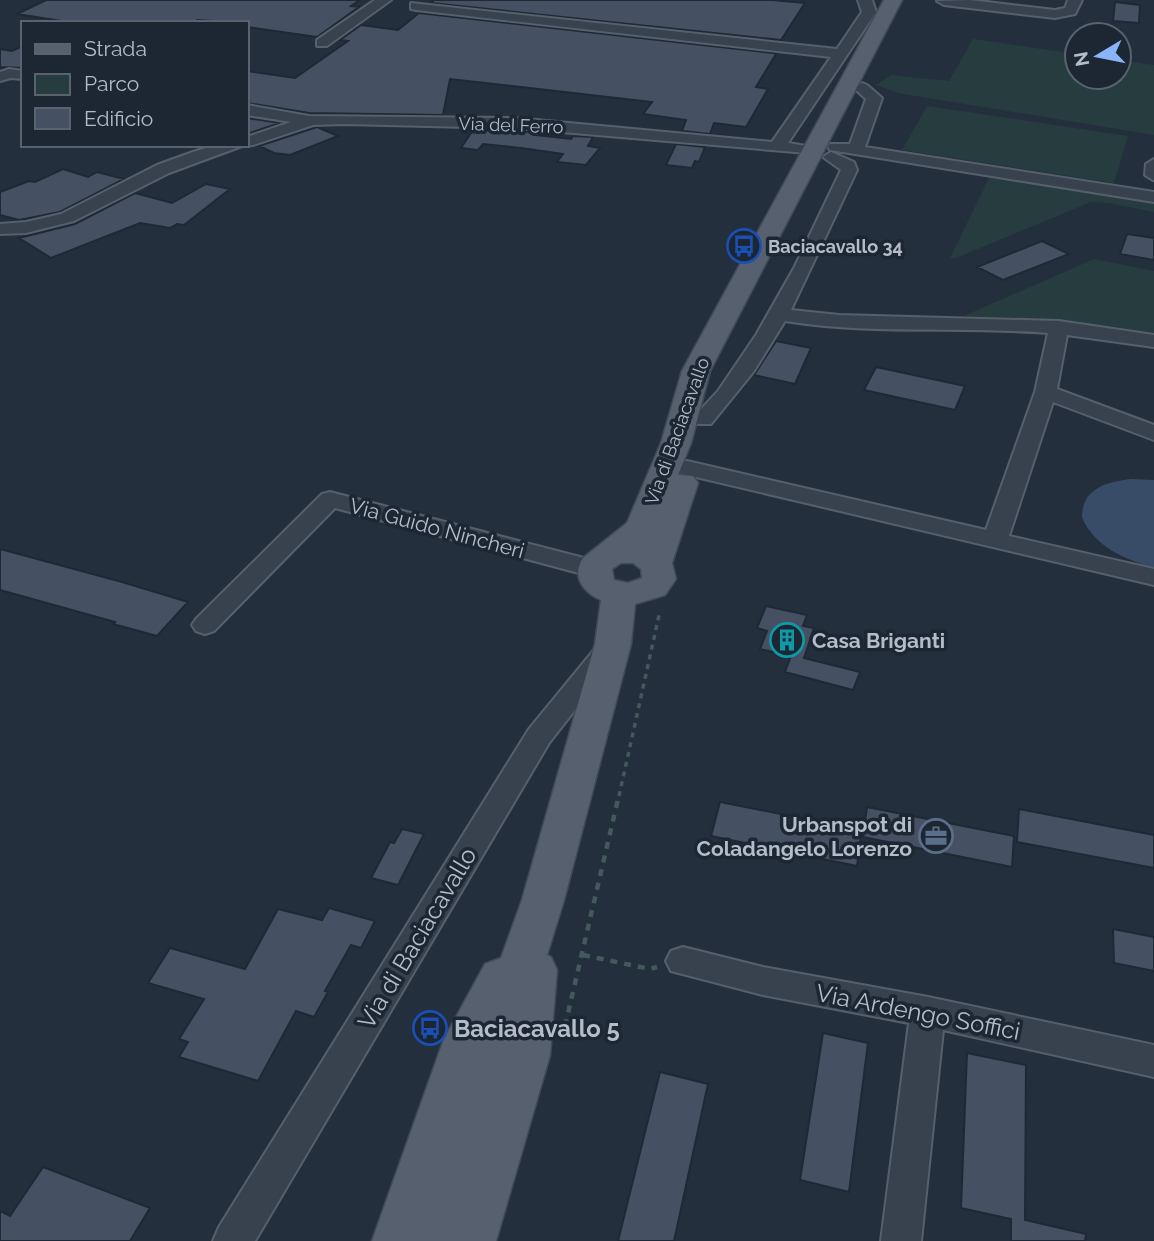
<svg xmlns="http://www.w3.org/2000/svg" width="1154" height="1241" viewBox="0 0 1154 1241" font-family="Raleway,sans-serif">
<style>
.green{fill:#263c3f}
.water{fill:#394c67}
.building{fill:#455162;stroke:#1f2835;stroke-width:2}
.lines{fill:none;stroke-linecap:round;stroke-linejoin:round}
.minor-casing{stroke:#565f6c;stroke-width:4}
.major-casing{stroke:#414a57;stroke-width:3}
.path-far1{stroke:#44595c;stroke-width:3.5;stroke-dasharray:5 5;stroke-linecap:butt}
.path{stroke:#44595c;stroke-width:4.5;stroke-dasharray:7 7;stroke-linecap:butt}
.minor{fill:#38414e;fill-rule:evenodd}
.major{fill:#56606e;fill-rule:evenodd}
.labels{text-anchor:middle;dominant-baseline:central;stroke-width:7;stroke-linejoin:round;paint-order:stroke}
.far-street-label{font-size:18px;fill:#b4bcc9;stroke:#1d2633}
.far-poi-label{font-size:18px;font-weight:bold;fill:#b4bcc9;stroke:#1d2633;text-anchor:start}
.street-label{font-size:21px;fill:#b4bcc9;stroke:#1d2633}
.poi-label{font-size:21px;font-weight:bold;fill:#b4bcc9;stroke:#1d2633;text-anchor:start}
.near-street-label{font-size:24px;fill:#b4bcc9;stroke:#1d2633}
.near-poi-label{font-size:24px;font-weight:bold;fill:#b4bcc9;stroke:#1d2633;text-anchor:start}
</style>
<rect width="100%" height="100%" fill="#242f3e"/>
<!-- green -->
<path class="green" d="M973,39L1077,54V77H1119V60L1154,65V135L898,93L876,85L891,75L949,81Z
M927,106L1128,136L1114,183L902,150Z
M991,174L1154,201V212L1109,203L1091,202L956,258H950Z
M1094,259L1154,271V335L970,319L966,315Z"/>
<!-- water -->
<path class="water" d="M1131,479L1154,480V568C1125,559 1094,547 1082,517C1082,488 1107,482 1131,479Z"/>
<!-- building -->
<path class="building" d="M46,0H360L351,6L359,7L317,37L247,27V23L197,20V23H74L17,14Z
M434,0H772L805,3L781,40L431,3Z
M1115,2L1140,5L1139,23L1113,21Z
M419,13L773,53L776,54L756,87L768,89L746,127L714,123L710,134L682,131L686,120L643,114L652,102L450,79L443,115L309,113L247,103V71L295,78L348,41L340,40L361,25L398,30Z
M23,46V68L0,67V49L12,51Z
M247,118L280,123L247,134Z
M317,127L338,136L290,155L274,153L259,146Z
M473,130L537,132L535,135L571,139L573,136L593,137L588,146L600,148L586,165L557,162L563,154L521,148L483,144L478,150L461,148Z
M676,144L705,147L699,162L695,161L692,168L666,165Z
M63,169L88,177L97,172L124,179L60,212L19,220L0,215V192L29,181L35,182Z
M206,184L230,189L184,225L177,224L170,228L140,223L51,258L19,238L75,224L135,193L172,203Z
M1127,234L1154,238V260L1120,254Z
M1042,241L1069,254L1003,280L977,267Z
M776,341L811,348L795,384L754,375Z
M876,367L965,386L955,410L864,390Z
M0,549L122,582L188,602L157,636L113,624L115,622L0,590Z
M766,606L807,615L803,626L814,628L804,658L860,672L853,690L785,672L791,656L760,649L767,631L757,628Z
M720,802L862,830L857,866L711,836Z
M867,807L1014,836L1012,867L863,837Z
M1019,809L1154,835V868L1017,842Z
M402,829L424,834L398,885L371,878L390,842L394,843Z
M329,908L375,921L361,948L351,945L325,991L328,992L314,1017L296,1011L258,1081L179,1057L188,1042L179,1039L204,999L148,983L170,948L245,969L278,909L322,920Z
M1113,929L1154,937V971L1114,963Z
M823,1033L868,1043L849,1192L800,1180Z
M967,1053L1026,1065L1025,1220L1086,1234L1085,1241H1011V1219L961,1208Z
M660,1072L708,1084L674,1241H618Z
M43,1167L150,1208L130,1241H0V1211L10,1216Z"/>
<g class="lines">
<!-- minor casing -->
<g class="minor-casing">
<path id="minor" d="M375,0H391L327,46H317V40Z
M858,0H872L876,12L788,143L819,148L821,151L819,154L515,128L345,124L313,125L253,145L242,146L169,173L74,221L26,233L0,234V224L26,222L61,214L157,165L193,152L216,145H247V137L291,122L247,115V105L309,116L515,118L772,142L831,57L416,10L411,9V3L837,49L862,12Z
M970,0L1055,10L1065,8L1068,0H1082L1075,14L1055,18L944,5L937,1Z
M9,69L23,71V79L11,78L0,81V72Z
M862,83L867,85L882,98L865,147L1154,192V202L830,150L828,147L830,144H850L866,99L854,88Z
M831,152L854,162L857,170L791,310L839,315L1059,321L1154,335V347L1067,335L1057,389L1154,425V440L1053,402L1009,536L1154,569V585L679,473L675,468L679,463L687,461L986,530L1035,392L1048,333C960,326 871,335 785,321L754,371L711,424H695L692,419L718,391L756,335L794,268L841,170L823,157Z
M1154,159V180H1153L1145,175L1146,164Z
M330,492L603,563L607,569L603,575L594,577L335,508L214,631L205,634L196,631L192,625L196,619L322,494Z
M608,642L618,645L621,651L549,743L255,1241H213L219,1227L529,729L598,645Z
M683,947L763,967L928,997L1154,1045V1077L943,1030L921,1241H881L909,1023L763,995L671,971L666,961L671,951Z"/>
</g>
<!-- major casing -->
<g class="major-casing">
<path id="major" d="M884,0H902L710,371L691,443L678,475L693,476L698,483L672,563L676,579L665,595L635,604L631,644L564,900L547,955L551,957L557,970L550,1055L496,1241H372L444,1039L485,964L501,958L522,900L595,644L601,600C583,592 571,576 583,558L627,523L661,443L682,371ZM621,563H633L641,569L642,578L628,583L614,580L612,569Z"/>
</g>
<!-- path-far1 -->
<path class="path-far1" d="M619,796L660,611"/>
<!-- path -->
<path class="path" d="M583,955L650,969L657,967
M565,1026L619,795"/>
<!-- minor -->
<use href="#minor" class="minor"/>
<!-- major -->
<use href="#major" class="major"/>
</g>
<!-- icons -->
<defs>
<g id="bus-ring" transform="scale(1.75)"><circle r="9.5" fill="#1d2633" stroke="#1a4fb4" stroke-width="1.5"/><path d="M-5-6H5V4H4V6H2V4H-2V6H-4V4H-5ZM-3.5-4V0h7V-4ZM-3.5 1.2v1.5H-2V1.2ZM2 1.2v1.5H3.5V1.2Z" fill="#1a4fb4"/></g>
<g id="building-ring" transform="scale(1.75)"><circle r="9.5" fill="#1d2633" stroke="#0f9aa8" stroke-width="1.5"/><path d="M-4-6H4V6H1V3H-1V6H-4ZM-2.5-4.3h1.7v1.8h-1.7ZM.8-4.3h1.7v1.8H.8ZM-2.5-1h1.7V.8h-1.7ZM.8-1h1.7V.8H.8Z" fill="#0f9aa8"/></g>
<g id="office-ring" transform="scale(1.75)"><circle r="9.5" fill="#1d2633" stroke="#5c6f8a" stroke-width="1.5"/><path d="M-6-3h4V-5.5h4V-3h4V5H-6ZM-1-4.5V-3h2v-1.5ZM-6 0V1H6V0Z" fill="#5c6f8a"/></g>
</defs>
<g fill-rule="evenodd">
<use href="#bus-ring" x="744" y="246"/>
<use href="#building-ring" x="787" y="640"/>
<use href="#office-ring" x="936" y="836"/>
<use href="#bus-ring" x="430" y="1028"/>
</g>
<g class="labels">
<!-- far-street labels -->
<g class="far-street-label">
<text transform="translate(511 125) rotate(2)">Via del Ferro</text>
<text transform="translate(677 431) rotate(-70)">Via di Baciacavallo</text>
</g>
<!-- far-poi labels -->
<g class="far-poi-label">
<text x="768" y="246">Baciacavallo 34</text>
</g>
<!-- street labels -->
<g class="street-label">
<text transform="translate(437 528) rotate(15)">Via Guido Nincheri</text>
</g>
<!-- poi labels -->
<g class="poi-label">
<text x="812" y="640">Casa Briganti</text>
<text x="912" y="824" text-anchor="end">Urbanspot di<tspan x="912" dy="24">Coladangelo Lorenzo</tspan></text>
</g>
<!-- near-street labels -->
<g class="near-street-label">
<text transform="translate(417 938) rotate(-59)">Via di Baciacavallo</text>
<text transform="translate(918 1012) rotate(11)">Via Ardengo Soffici</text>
</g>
<!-- near-poi labels -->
<g class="near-poi-label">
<text x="454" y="1028">Baciacavallo 5</text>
</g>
</g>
<!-- legend -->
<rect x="21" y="21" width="228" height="126" fill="#1d2633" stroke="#59626f" stroke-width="2"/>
<rect x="35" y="44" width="35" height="10" fill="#56606e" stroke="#59626f" stroke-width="2"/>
<text x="84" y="56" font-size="21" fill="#b4bcc9">Strada</text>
<rect x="35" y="74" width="35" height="21" fill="#263c3f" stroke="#59626f" stroke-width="2"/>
<text x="84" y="91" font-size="21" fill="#b4bcc9">Parco</text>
<rect x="35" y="108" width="35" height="21" fill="#455162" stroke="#59626f" stroke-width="2"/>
<text x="84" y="126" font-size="21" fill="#b4bcc9">Edificio</text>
<!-- north arrow -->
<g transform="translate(1098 56) rotate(260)"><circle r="33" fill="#1d2633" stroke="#59626f" stroke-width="2"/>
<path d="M0-5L12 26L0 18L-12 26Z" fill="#8ab4f8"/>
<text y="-10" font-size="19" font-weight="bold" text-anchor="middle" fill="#b4bcc9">N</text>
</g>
</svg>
